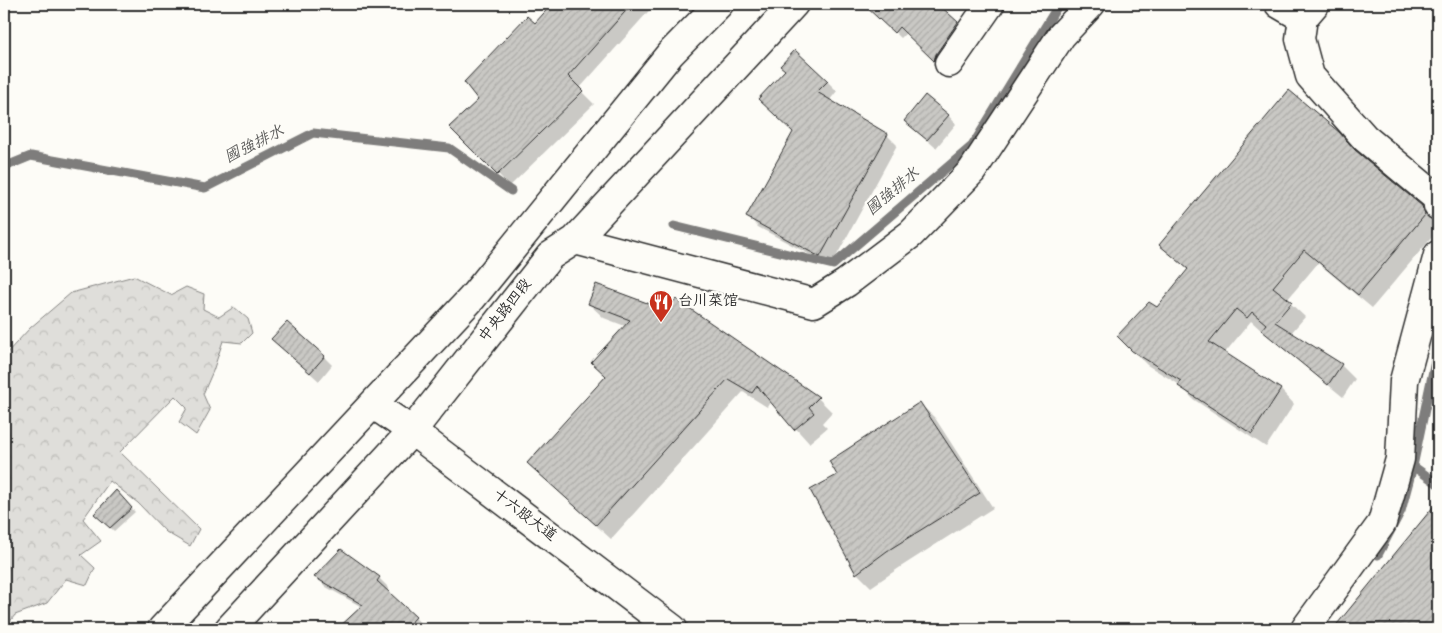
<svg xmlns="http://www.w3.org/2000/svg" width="1442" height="633" viewBox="0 0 1442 633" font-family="'Gochi Hand','LXGW WenKai TC',sans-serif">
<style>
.forest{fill:url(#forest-crowns);stroke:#858482}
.shadow{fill:#0003}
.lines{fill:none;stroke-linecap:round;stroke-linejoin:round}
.stream{stroke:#7e7d7b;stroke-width:9}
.building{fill:url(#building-hatch);stroke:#2b2b2b}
.minor-casing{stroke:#2b2b2b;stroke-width:31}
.minor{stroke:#fdfcf7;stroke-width:28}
.labels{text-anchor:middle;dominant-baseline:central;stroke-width:4.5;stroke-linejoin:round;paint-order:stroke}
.poi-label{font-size:15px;fill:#2b2b2b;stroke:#fdfcf7;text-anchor:start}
.street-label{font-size:15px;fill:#2b2b2b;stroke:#fdfcf7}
.water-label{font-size:16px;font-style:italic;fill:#5b5b5a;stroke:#fdfcf7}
</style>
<defs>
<pattern id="forest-crowns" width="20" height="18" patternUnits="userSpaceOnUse" patternTransform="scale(1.25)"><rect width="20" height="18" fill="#dfdeda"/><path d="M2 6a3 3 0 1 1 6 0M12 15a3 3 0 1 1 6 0" fill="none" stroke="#c0bfbb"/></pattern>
<pattern id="building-hatch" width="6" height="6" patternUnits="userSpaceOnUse" patternTransform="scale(1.25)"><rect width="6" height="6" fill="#c9c8c4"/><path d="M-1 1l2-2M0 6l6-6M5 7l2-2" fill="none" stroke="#adaca9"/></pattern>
</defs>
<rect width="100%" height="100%" fill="#fdfcf7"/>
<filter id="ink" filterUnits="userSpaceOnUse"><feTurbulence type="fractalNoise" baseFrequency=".02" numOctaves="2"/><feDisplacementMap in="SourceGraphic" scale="10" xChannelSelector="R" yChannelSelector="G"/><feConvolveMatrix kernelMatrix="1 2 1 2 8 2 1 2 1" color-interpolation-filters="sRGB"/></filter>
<g filter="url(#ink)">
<!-- forest -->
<path class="forest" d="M134,276L171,295L186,287L204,294L203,309L219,317L234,307L248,319L252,333L242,343L223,341L213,371L203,394L210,410L196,435L179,422L187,408L175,396L120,452L199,529L190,546L166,532L138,503L110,481L83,519L101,541L81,555L95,568L87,585L66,579L47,603L15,615L4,629V356L30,328L71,293Z"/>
<!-- shadow -->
<path class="shadow" d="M554,4H655L579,89L594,104L510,186L451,127L480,100L535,24Z
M881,4H927L940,16L941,14L961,33L940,66L906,33L901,38L873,11Z
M827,81L837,91L829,101L887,135L897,145L831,266L758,227L748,216L794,132L770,109Z
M948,115L956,124L936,148L905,121Z
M1360,156L1421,207L1436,221L1438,230L1372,308L1318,263L1287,300L1305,317L1291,333L1341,365L1355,379L1343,397L1277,343L1263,329L1262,331L1251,321L1224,354L1281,390L1294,404L1266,447L1193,399L1180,385L1147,365L1118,336L1158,309L1189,271L1161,245Z
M597,286L818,398L832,412L822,423L827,428L809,443L771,401L767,407L743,392L611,539L543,477L607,377L625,326L604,318L589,304Z
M281,347L324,357L332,365L319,381Z
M920,404L935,418L993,508L902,566L871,587L857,573L839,475Z
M116,492L135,512L114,531L96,514Z
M1438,503V629H1335Z
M316,577L379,578L389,588L387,592L426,628L424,629H338L362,607L326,587Z"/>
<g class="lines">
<!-- stream -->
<path class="stream" d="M4,167L31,156L205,188L313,133L449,148L511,191
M674,226L833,265L972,146L1059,4
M1413,466L1438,484
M1378,555L1401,511L1413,466L1438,347"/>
</g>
<!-- building -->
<path class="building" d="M552,4H632L568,76L583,91L497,175L449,127L478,100L464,82L527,16L535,23Z
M863,4H938L958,22L936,54L934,61L899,27L894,33Z
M795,50L828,81L817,92L888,134L820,257L746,217L793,132L758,99L785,70L780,66Z
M1289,90L1339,132L1355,150L1422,206L1425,215L1358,295L1304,250L1273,287L1292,302L1275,322L1342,364L1328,385L1261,330L1266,324L1252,312L1247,318L1236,309L1209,342L1281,389L1252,434L1178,386L1181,381L1132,351L1117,336L1149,302L1157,307L1188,269L1159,245Z
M925,95L949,115L927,140L904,121Z
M596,284L666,310L676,299L819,397L809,407L814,413L794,430L757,386L752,393L728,379L596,525L527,463L606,376L591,362L630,320L588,304Z
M287,322L325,356L310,373L271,339Z
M920,402L980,493L887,551L856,574L810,490L837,475L829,461Z
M116,490L132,508L110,528L94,514Z
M1438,501V629H1333Z
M341,549L380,577L377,581L416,617L405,629H337L363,605L314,577Z"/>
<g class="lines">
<!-- minor casing -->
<g class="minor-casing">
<path id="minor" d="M1279,4L1303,18
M1315,4L1303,18L1300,39L1310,76L1365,138L1437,198L1438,206
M949,63L990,4
M575,240L814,303L846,283L911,234L972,171L1061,36L1091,4
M374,405L412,431L673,629
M162,629L472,298L670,54L719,4
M229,629L412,431L550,256L575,240L794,4
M1305,629L1382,523L1400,459L1404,381L1438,255"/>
</g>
<!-- minor -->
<use href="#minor" class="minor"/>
</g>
</g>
<!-- icons -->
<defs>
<g id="restaurant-pin" transform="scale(1.25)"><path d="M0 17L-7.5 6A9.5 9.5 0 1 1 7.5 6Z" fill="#c8321e" stroke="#fdfcf7"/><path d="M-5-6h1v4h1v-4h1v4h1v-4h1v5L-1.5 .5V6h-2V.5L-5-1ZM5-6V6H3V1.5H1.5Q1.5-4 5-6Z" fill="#fff"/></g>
</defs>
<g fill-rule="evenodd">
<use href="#restaurant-pin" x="661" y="302"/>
</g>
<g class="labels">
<!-- poi labels -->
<g class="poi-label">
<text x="678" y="302">台川菜馆</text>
</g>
<!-- street labels -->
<g class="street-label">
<text transform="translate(506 311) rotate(-52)">中央路四段</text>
<text transform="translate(524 516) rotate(37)">十六股大道</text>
</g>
<!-- water labels -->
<g class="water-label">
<text transform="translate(255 146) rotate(-27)">國強排水</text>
<text transform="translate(894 193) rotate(-40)">國強排水</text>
</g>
</g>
<!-- margin -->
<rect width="1442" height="633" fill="none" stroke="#fdfcf7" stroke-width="20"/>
<rect x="10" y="10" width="1422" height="613" fill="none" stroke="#2b2b2b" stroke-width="2" filter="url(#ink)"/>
</svg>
